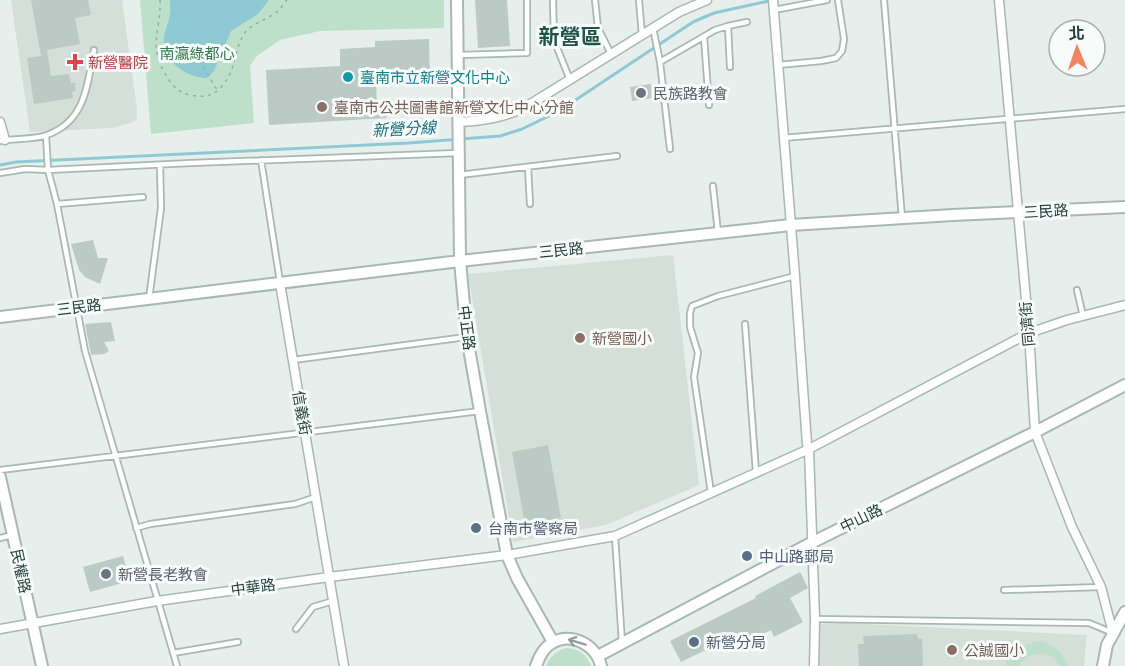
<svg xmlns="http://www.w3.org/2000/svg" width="1125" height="666" viewBox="0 0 1125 666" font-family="Poppins,'Noto Sans TC',sans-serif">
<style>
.built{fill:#d4dfda}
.green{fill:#bfe0c8}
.water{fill:#8ec9d4}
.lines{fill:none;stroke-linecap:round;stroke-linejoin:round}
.stream{stroke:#8ec9d4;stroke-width:3}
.building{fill:#bbcac4}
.service-casing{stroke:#a8b8b2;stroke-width:8}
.minor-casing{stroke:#a8b8b2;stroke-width:11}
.tertiary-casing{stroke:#a8b8b2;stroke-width:14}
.path{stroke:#86b3a5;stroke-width:1.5;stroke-dasharray:3 4.5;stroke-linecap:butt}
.service{stroke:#fff;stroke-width:4.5}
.minor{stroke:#fff;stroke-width:8}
.tertiary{stroke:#fff;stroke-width:10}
.oneway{stroke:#92a09c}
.health-dot{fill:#e0444e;stroke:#f7fbf9;stroke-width:2}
.culture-dot{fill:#0f9aa8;stroke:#f7fbf9;stroke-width:2}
.worship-dot{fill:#6b7280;stroke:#f7fbf9;stroke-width:2}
.education-dot{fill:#8d6e63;stroke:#f7fbf9;stroke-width:2}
.service-dot{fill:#5c6f8a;stroke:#f7fbf9;stroke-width:2}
.labels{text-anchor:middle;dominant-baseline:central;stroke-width:6;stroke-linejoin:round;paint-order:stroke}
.park-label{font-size:15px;fill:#2d7a4b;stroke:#f7fbf9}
.health-label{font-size:15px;fill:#be3a42;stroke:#f7fbf9;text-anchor:start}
.culture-label{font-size:15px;fill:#0d838f;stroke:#f7fbf9;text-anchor:start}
.worship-label{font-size:15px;fill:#5b616d;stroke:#f7fbf9;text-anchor:start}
.education-label{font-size:15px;fill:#785e54;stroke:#f7fbf9;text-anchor:start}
.street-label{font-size:15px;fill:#24423a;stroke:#f7fbf9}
.service-label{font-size:15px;fill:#4e5e75;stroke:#f7fbf9;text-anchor:start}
.water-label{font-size:16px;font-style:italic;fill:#1c6f80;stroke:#f7fbf9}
.district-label{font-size:21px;font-weight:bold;fill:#1f5548;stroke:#f7fbf9}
</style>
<rect width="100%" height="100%" fill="#e6efeb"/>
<!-- built -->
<path class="built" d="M11,0H122L137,109V117L136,120L133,122L112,128L30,132Z
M673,255L699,485L606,525L513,542L468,274Z
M846,623L1087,635L1084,666H818L820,624Z"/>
<!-- green -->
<path class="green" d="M140,0H444V28L320,31L280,40L257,56L250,66L254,123L151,134Z
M1007,639L1016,640L1017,651C1023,646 1035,640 1044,642C1055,645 1065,656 1067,666H1059C1053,648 1027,651 1019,666H1006Z
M566,648C579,649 587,654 591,666H546C550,656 556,651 566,648Z"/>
<!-- water -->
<path class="water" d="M170,0H269L258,14L231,31L214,71L207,78C186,78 161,60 164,37C165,29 169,22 170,14C171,10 170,5 170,0Z"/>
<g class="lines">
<!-- stream -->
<path class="stream" d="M0,165L16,162L409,143L500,136L522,129L547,117L571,103L693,22L714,13L773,0"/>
</g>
<!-- building -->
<path class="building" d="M31,0H88L91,15L75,18L80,44L47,50L51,76L69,74L71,83H75L76,91L72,92L73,98L34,104L27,58L41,56Z
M475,0H507L510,46L478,48Z
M429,39L430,84H376L377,105H385L388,108L389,113L386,118L269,125L266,70L340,66V49L375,47V41Z
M651,84L652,98L632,101L630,87Z
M93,240L98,258H108L100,284L85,277L79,270L71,244Z
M111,322L115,341L104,342L109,351L104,354L91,355L85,324Z
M548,445L561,518L525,524L512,452Z
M123,556L130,581L90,592L83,567Z
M800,572L808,588L790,598L803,622L774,637L771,630L731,650L726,640L681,662L670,641L756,598L755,596Z
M917,634L918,639H922L923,666H859L858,644H864L863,636Z"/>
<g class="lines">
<!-- service casing -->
<g class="service-casing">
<path id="service" d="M553,0L554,40L570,80
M595,0L598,28L611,54
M639,0L642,35
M884,0L902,218
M774,10L827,0
M728,26L730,67
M653,28L660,62L670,149
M704,37L709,105
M459,55L527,53V0
M660,62L715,30L728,26L747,22
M778,65L821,61L836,58L842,51L844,39L838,0
M46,136L48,170L57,204L85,351L177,666
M783,138L1125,109
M0,141C14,138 34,140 47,135C86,121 87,85 94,50
M261,160L280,282
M528,167L530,204
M0,173L25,169L48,170L191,163L458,153
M459,175L617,156
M713,186L718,233
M57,204L143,197
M1077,290L1083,316
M149,299L161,208L160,165
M745,324L756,472
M293,360L466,337
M0,470L480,411
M711,493L694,377L698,353L690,327V313L692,306L718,296L795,276
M136,528L150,524L295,504L316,497
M615,536L622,643
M0,538L12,535
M1004,590L1101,587
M815,619L1089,623L1113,633
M296,629L313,607L333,601
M173,653L238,642"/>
</g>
<!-- minor casing -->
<g class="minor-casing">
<path id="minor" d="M773,0L795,276L807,444L809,449L815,619L814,666
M999,0L1029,333L1035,432L1072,527L1101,587L1113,633
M0,122L5,140
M458,122C483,121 501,118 524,108L679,12L707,0
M280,283L344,666
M0,629L157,601L329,577L507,555L615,536L809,449L1029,333L1067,320L1125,305"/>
</g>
<!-- tertiary casing -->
<g class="tertiary-casing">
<path id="tertiary" d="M457,0L460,261L467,337L480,411L507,555L517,578L553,642
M0,317L460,261L791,225L953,215L1125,207
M0,477L42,666
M598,656L813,542L1035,432L1125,385
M536,666C539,657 543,648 552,643C572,631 597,646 601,666
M1103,666L1107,645L1125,612"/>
</g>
<!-- path -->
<path class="path" d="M160,0C161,34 146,46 169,80C175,88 180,93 190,95C204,98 214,96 223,85C236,70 234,50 244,34C250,24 269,19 278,11C281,8 284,3 287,0
M196,54L217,90"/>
<!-- service -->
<use href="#service" class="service"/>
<!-- minor -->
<use href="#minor" class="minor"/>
<!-- tertiary -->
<use href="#tertiary" class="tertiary"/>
</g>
<!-- one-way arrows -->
<defs><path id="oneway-shaft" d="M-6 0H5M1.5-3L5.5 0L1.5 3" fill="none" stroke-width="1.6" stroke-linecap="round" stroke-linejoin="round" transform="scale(1.5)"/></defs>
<use class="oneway" href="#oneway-shaft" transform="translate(577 642) rotate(-163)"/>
<!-- markers -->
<path class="health-dot" d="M72 53h6v6h6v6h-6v6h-6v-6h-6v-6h6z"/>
<circle class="culture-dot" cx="348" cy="77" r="6"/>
<g class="worship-dot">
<circle cx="641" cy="93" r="6"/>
<circle cx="106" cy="574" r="6"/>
</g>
<g class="education-dot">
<circle cx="322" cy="107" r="6"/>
<circle cx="580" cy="338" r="6"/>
<circle cx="952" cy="650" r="6"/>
</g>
<g class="service-dot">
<circle cx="476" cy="528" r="6"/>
<circle cx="747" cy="556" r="6"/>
<circle cx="694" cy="642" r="6"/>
</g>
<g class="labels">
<!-- park labels -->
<g class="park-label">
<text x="197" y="53">南瀛綠都心</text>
</g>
<!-- health labels -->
<g class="health-label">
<text x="88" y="62">新營醫院</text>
</g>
<!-- culture labels -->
<g class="culture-label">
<text x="360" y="77">臺南市立新營文化中心</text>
</g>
<!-- worship labels -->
<g class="worship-label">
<text x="653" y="93">民族路教會</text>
<text x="118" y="574">新營長老教會</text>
</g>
<!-- education labels -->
<g class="education-label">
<text x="334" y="107">臺南市公共圖書館新營文化中心分館</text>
<text x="592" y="338">新營國小</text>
<text x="964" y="650">公誠國小</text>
</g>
<!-- street labels -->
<g class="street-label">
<text transform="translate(1046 211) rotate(-3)">三民路</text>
<text transform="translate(561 250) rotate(-6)">三民路</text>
<text transform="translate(79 307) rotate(-7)">三民路</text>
<text transform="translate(1027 324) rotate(-95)">同濟街</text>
<text transform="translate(467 328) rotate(83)">中正路</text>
<text transform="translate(302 413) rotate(80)">信義街</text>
<text transform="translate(861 518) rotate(-26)">中山路</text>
<text transform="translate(21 571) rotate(78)">民權路</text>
<text transform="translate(253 587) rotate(-8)">中華路</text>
</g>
<!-- service labels -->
<g class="service-label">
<text x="488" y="528">台南市警察局</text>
<text x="759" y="556">中山路郵局</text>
<text x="706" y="642">新營分局</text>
</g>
<!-- water labels -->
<g class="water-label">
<text transform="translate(404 129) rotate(-3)">新營分線</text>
</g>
<!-- district labels -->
<g class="district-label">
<text x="570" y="36">新營區</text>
</g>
</g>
<!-- north arrow -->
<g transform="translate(1077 48) rotate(358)"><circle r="28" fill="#f7fbf9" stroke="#a3b1ad" stroke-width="1.5"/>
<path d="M0-4.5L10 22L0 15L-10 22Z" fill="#f4845f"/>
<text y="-9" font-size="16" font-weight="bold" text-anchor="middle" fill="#24423a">北</text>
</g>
</svg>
